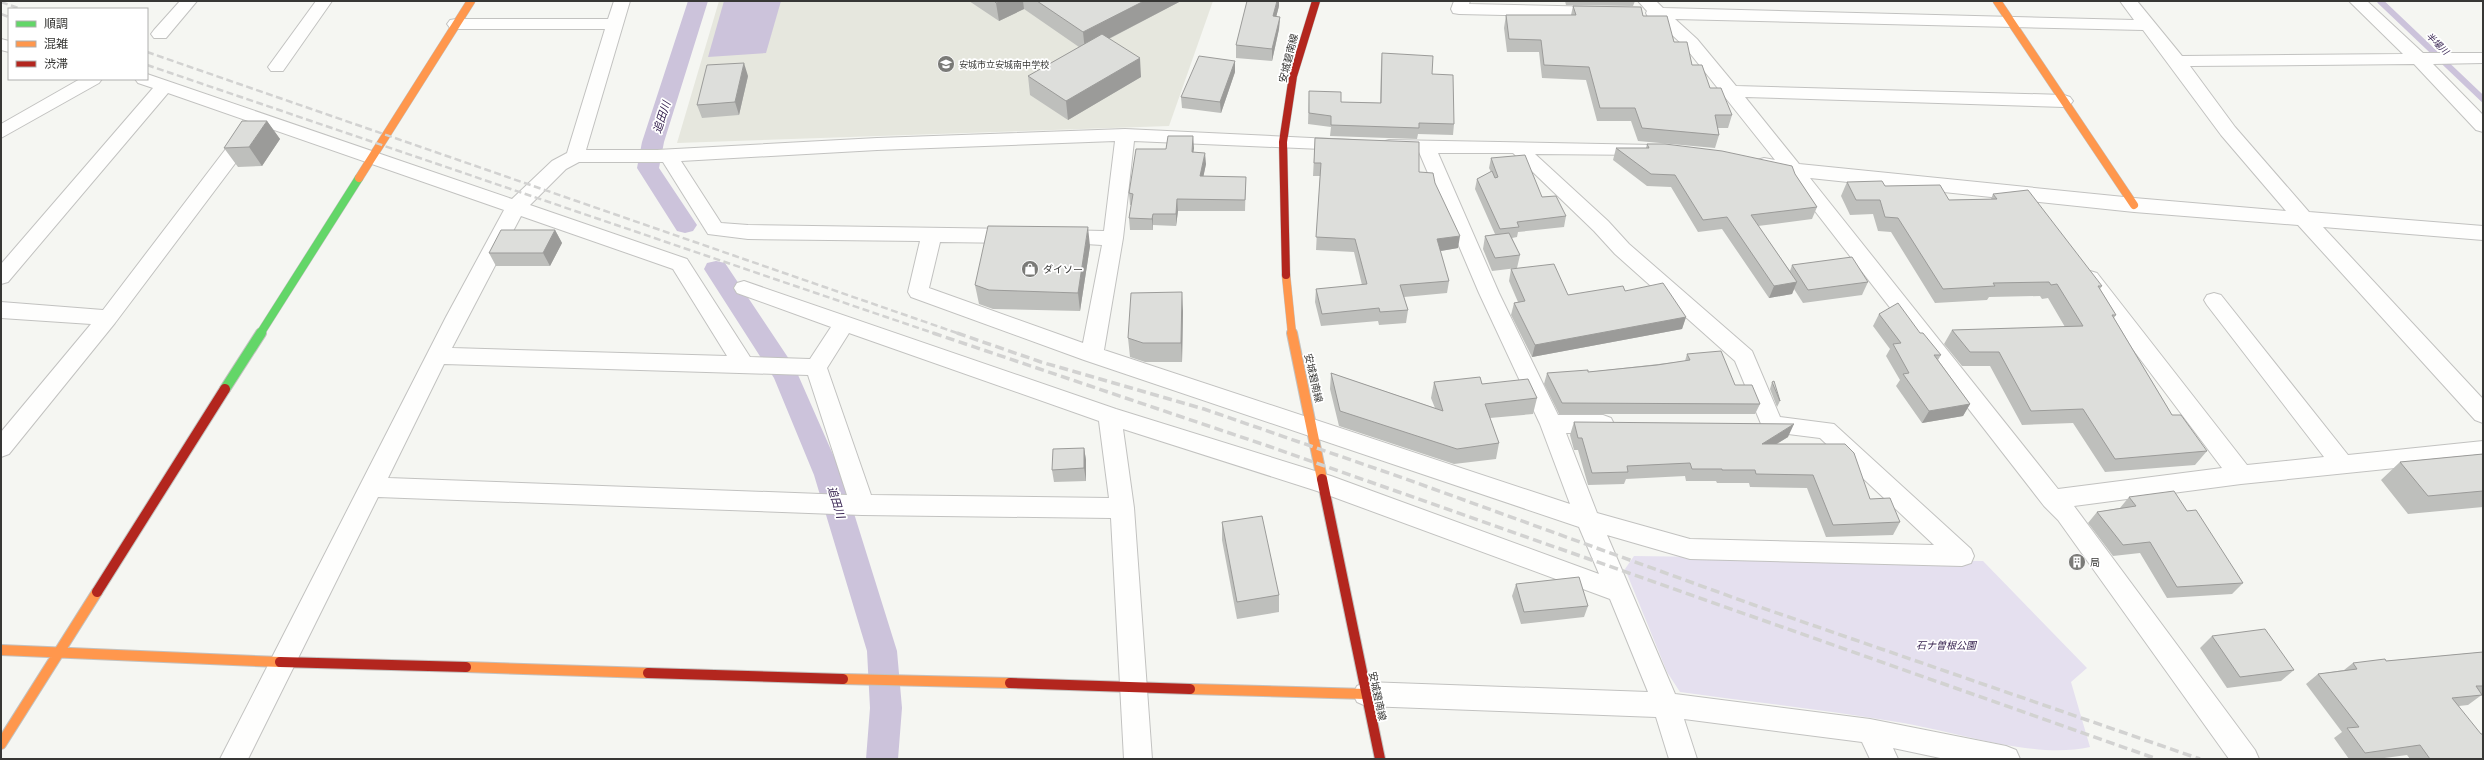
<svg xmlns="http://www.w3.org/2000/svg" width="2484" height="760" viewBox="0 0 2484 760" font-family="'Playfair Display','Noto Sans JP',serif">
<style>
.built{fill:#e6e7de}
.green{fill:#e5e0ef}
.water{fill:#ccc3db}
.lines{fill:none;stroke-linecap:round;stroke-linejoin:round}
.stream{stroke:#ccc3db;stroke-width:6}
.canal{fill:#ccc3db;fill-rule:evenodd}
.street-casing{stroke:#c2c2c0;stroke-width:2}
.fast-far1-casing{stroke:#c2c2c0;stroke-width:9}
.fast-casing{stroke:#c2c2c0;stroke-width:12}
.slow-far1-casing{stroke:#c2c2c0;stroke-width:9}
.slow-casing{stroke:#c2c2c0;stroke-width:12}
.jam-far1-casing{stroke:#c2c2c0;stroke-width:9}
.jam-casing{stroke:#c2c2c0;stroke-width:12}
.street{fill:#fefefd;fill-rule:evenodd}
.fast-far1{stroke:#63d668;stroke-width:8}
.fast{stroke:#63d668;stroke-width:10}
.slow-far1{stroke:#ff974d;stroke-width:8}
.slow{stroke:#ff974d;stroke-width:10}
.jam-far1{stroke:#b3261e;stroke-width:8}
.jam{stroke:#b3261e;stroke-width:10}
.rail-far1{stroke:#d2d2d1;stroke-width:2.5;stroke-dasharray:7 3.5;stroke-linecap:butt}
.rail{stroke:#d2d2d1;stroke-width:3.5;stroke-dasharray:9 4.5;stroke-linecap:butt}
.wall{fill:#bebfbc}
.shaded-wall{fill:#9b9b99}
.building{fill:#dddedb;stroke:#9b9b99}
.labels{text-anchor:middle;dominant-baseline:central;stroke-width:3.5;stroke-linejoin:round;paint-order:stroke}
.far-water-label{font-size:9px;font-style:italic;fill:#35214f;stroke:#fff}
.far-poi-label{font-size:9px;fill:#373735;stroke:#fff;text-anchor:start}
.street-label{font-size:10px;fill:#373735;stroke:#fff}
.poi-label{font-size:10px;fill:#373735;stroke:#fff;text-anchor:start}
.park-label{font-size:10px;font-style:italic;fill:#321d4b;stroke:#fff}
.water-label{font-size:11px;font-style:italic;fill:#35214f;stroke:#fff}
</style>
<rect width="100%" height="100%" fill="#f5f6f2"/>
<!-- built -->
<path class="built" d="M719,1H1213L1169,126L677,143Z"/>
<!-- green -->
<path class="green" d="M1634,556L1983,561L2087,668L2071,682L2090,747C2034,760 1955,731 1897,722C1825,710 1753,702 1680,692L1667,672L1625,569Z"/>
<!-- water -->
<path class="water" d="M724,1H781L766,53L708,57Z"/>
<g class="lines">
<!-- stream -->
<path class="stream" d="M2380,1L2483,99"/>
<!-- canal -->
<path class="canal" d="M688,1H708L664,142L659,168L697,225L693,231L685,233L677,231L637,168L642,142Z
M716,261L725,263L795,368L842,475L897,651L902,708L898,759H866L870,708L867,651L814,475L774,378L704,269L707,263Z"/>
<!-- street casing -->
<g class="street-casing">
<path id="street" d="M180,1H197L166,38H154L151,34L154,30Z
M316,1H332L283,71H271L268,67Z
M614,1H630L586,150H657L877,138L1125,129L1352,140L1354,144L1352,148L1345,150L1134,141L1123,238L1104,350L1570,504L1540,424L1479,293L1419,152L1382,150L1380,146L1382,142L1389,140L1654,145L1656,149L1654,153L1647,155L1535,154L1608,221L1629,244L1752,351L1780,417L1834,424L1971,549L1974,556L1971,563L1962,566L1690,559L1607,535L1675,694L1870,719L2006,746L2016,750L2020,759H1945L1893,748L1898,759H1870L1862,742L1684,719L1697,759H1669L1656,717L1366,706L1357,702L1353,694L1357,686L1366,682L1648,692L1610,599L1317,491L1123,429L1134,508L1152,759H1124L1111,518L862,515L378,497L248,759H220L446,317L504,210L168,93L8,282L1,284V264L153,88L138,83L135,79H147V74L512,199L552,161L567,153L605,29H456L450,28L447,24L450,20L456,19H608ZM1115,141L1104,231L1059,230L1052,232L1049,237L1052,242L1102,245L1083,343L929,288L940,242L1016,243L1023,241L1026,236L1023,231L1016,229L748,225L721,223L681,161L877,150ZM1438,153H1513L1594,231L1615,254L1735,361L1764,431L1820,438L1934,545L1690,539L1597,513L1566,433H1603L1611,430L1614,424L1611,418L1603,415H1558L1499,293ZM579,162H663L708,234L748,239L920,241L908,292L911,297L1084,360L1579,527L1599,574L1331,476L1116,409L744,281L737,283L734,288L737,293L831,327L810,359L750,357L687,259L530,205L566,169ZM521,216L673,269L727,356L452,348ZM849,333L1099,421L1109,498L871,495L827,368ZM444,364L808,375L847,495L388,478Z
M1454,1H1470L1469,4L1602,7L1608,8L1610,12L1608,16L1602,17L1459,14L1453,13L1451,9Z
M1638,1H1656L1663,8L2134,20L2120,1H2137L2182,56L2403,54L2349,1H2367L2423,53H2483V63L2433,64L2483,115V132L2476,130L2414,64L2190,66L2235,127L2309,212L2483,226V240L2323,227L2483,399V423L2475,420L2298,225L2134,212L1810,178L2058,489L2222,468L2083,283L2080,278L2083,273L2090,271L2097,273L2247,465L2324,457L2207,305L2204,300L2207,295L2214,293L2221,295L2348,455L2483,441V459L2241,484L2074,506L2255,750L2259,759H2229L2058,520L2044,506L1787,175L1757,168L1755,164L1757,160L1764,158L1775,160L1685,47L1654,18L1648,17L1646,13L1647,11ZM1675,19L2143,30L2221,135L2286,211L2134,198L1799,164L1745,97L2064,107L2070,105L2073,101L2070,97L2064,95L1736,86L1697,39Z
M1,39L9,41V52L1,50Z
M80,79H102L99,83L1,138V124Z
M248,127L255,129L257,133L255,137L115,323L9,454L1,457V432L91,324L1,318V302L103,310L241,129Z"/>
</g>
<!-- fast-far1 casing -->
<g class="fast-far1-casing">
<path id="fast-far1" d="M260,334L359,178"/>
</g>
<!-- fast casing -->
<g class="fast-casing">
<path id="fast" d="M225,389L261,333"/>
</g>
<!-- slow-far1 casing -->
<g class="slow-far1-casing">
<path id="slow-far1" d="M1997,1L2134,205
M359,178L471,1
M1286,275L1292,334"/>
</g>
<!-- slow casing -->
<g class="slow-casing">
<path id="slow" d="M1292,333L1322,479
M1,650L280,662
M466,667L648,673
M843,679L1010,683
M1190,689L1366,694
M1,744L97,592"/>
</g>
<!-- jam-far1 casing -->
<g class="jam-far1-casing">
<path id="jam-far1" d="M1286,275L1283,142L1293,76L1316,1"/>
</g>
<!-- jam casing -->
<g class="jam-casing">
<path id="jam" d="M1322,479L1380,759
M97,592L225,389
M280,662L466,667
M648,673L843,679
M1010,683L1190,689"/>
</g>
<!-- street -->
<use href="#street" class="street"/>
<!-- fast-far1 -->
<use href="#fast-far1" class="fast-far1"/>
<!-- fast -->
<use href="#fast" class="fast"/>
<!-- slow-far1 -->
<use href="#slow-far1" class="slow-far1"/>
<!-- slow -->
<use href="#slow" class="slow"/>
<!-- jam-far1 -->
<use href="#jam-far1" class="jam-far1"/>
<!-- jam -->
<use href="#jam" class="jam"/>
<!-- rail-far1 -->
<path class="rail-far1" d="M1,2L21,9
M1,14L9,17
M147,52L960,334
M147,65L936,334"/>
<!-- rail -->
<path class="rail" d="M933,333L1268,446L2157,759
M957,333L1041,362L1204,409L1406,479L1754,605L2200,759"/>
</g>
<!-- wall -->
<path class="wall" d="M969,1H1181L1109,39L1141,77L1068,120L1030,95L1028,76L1079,47L1024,9L999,21Z
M1565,1H1635L1633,6L1566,5Z
M1279,6L1276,17H1280L1279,29L1272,61L1236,58V45Z
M1573,6L1643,16L1674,42L1710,88L1732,115L1728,128H1718L1719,135L1715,148L1638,141L1631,121H1597L1586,80L1542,78L1539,52H1507L1504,28L1506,15H1571Z
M1382,53L1454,124L1453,135L1418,134L1417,139L1330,136L1331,127L1308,124L1309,91L1341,102L1380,103L1381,64Z
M1235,61V72L1221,113L1182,108L1181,97Z
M748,76L739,115L702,118L697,105Z
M267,121L280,139L262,166L238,167L224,148Z
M1315,138L1419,172L1435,183L1458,248L1440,251L1449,281L1447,293L1404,297L1408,310L1406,323L1379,325L1378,321L1321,326L1315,302L1316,289L1362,285L1354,252L1316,250L1320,176H1313Z
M1647,144L1795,174L1817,207L1812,219L1758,226L1790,271L1792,265L1868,282L1862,295L1803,303L1794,289L1792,294L1769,298L1722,229L1698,232L1671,187L1647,186L1613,160L1616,148H1646Z
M1194,148L1193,152L1206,164L1203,177H1246L1245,211H1178L1176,226L1153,225V230H1130L1129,218L1131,205H1130L1129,193L1166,149Z
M1491,158L1566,216L1564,227L1518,232L1517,237L1512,238L1520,255L1517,268L1492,271L1483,249L1485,236L1495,234L1475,189L1477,179L1491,172L1489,168Z
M1847,182L1885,186L1949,200L1991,199L1993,194L2102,286L2100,289L2116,315L2114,318L2172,415L2207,451L2195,465L2105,472L2073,423L2022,425L1990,366H1962L1944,344L1952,330L2065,327L2048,298L2042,299L2040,296L1989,297L1987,300L1935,303L1891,232L1878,231L1873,214L1850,215L1841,196Z
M555,230L562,243L550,266H496L489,253Z
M1090,246L1080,311L993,309L979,304L975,285Z
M1511,269L1568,295L1625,291L1686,317L1682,329L1532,357L1511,315L1514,303L1518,302L1509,281Z
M1183,311L1182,362H1145L1130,357L1128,338Z
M1879,314L1920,333L1941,355L1938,360L1970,404L1963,416L1922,423L1896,386L1900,380L1886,356L1890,349L1873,326Z
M1687,354L1735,385L1760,404L1755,414H1559L1544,384L1547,373L1588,372L1685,361Z
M1331,373L1435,408L1431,398L1434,382L1482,384L1537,398L1533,414L1490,418L1499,443L1496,459L1454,464L1339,426L1330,389Z
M1772,382L1780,401L1777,407L1770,389Z
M1574,422L1788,437L1777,444L1870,499L1900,522L1893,535L1826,537L1807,488L1750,487L1749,483H1717L1716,481H1686L1685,476L1626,479L1624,484L1588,485L1578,450H1574L1570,435Z
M1084,448L1086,460V481L1054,482L1052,470Z
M2483,454V507L2408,514L2381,480L2400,462Z
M2129,497L2187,511L2243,583L2232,594L2167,598L2140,553L2113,556L2088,523L2097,512L2120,508Z
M1222,522L1279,595V612L1237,619L1222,540Z
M1516,584L1588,606L1584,617L1521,624L1512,596Z
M2212,636L2294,670L2281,681L2227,688L2200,648Z
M2483,652V694L2468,705L2459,706L2483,759H2410L2407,755L2377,759H2349L2334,738L2342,732L2306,684L2318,674L2344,670L2353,663L2386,661Z"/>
<!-- shaded-wall -->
<path class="shaded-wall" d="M1000,1H1023L1024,9L999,21L996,3Z
M1144,1H1181L1085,51L1083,32Z
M1277,1H1279V6L1273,29V16Z
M1280,17L1279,29L1272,61V49Z
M1140,58L1141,77L1068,120L1066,101Z
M1235,61V72L1221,113L1220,102Z
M744,63L748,76L739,115L735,102Z
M267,121L280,139L262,166L249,147Z
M1193,136L1194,148L1192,163V152Z
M1205,153L1206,164L1201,188L1200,176Z
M1177,199L1178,211L1176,226V214Z
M1153,214V230L1152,219Z
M1088,227L1090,246L1080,311L1078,293Z
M555,230L562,243L550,266L543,253Z
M1460,236L1458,248L1435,252L1437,239Z
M1797,282L1792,294L1769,298L1774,286Z
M1182,292L1183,311L1182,362L1181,343Z
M1686,317L1682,329L1532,357L1535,345Z
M1970,404L1963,416L1922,423L1929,411Z
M1794,424L1788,437L1756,456L1762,444Z
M1084,448L1086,460V481L1084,468Z"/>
<!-- building -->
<path class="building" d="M994,1H1000L996,3Z
M1037,1H1144L1083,32Z
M1247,1H1277L1273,16L1280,17L1272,49L1236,45Z
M1573,6L1641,7L1643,16H1667L1674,42H1687L1692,65H1702L1710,88H1721L1732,115H1715L1719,135L1642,128L1635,108H1600L1589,67L1544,65L1541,40L1509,39L1506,15H1576Z
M1102,34L1140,58L1066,101L1028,76Z
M1382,53L1433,56L1432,74L1453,75L1454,124L1419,123V128L1331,125V116L1309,113V91L1341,92V102L1381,103Z
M1199,56L1235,61L1220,102L1181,97Z
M744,63L735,102L697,105L707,65Z
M242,121H267L249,147L224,148Z
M1168,136H1193L1192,152L1205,153L1200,176L1246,177L1245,200L1177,199L1176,214H1153L1152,219L1129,218L1133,194L1129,193L1136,149H1166Z
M1315,138L1419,142V172L1433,173L1435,183L1460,236L1437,239L1449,281L1400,285L1408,310L1380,312L1379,308L1322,314L1316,289L1367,284L1355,239L1316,237L1321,163H1314Z
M1647,144H1665L1722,151L1792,166L1795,174L1817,207L1751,215L1797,282L1774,286L1727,217L1703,220L1675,175L1651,174L1616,148H1649Z
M1525,155L1542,197L1556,196L1566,216L1517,222L1519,227L1500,229L1477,179L1492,171L1495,178L1498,177L1491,158Z
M1882,181L1885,186L1940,185L1949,200L1997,199L1993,194L2028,190L2102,286H2098L2116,315H2112L2172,415H2181L2207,451L2115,459L2083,409L2031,411L1999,352H1970L1952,330L2083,326L2057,284L2051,285L2049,282L1993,283L1995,286L1943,289L1898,218L1885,217L1880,200H1856L1847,182Z
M988,226L1088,227L1078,293L989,290L975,285Z
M501,230H555L543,253H489Z
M1509,233L1520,255L1495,258L1485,236Z
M1852,257L1868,282L1808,290L1792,265Z
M1554,264L1568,295L1623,286L1625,291L1663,283L1686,317L1535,345L1514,303L1525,301L1511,269Z
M1182,292L1181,343H1143L1128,338L1131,293Z
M1898,303L1920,333H1923L1941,355H1934L1970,404L1929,411L1903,374L1909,373L1893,344L1901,343L1879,314Z
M1721,351L1735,385H1752L1760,404L1562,403L1547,373L1588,370V372L1657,365L1690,360L1687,354Z
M1331,373L1443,411L1434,382L1480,377L1482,384L1528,379L1537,398L1485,404L1499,443L1457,449L1340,411Z
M1774,381L1780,401L1772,382Z
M1574,422L1794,424L1762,444H1845L1854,453L1870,499L1890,498L1900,522L1833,525L1813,475L1756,474L1755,470H1722V469H1692L1690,463L1627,466L1628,472L1592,473L1582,438H1578Z
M1084,448V468L1052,470L1053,449Z
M2483,454V491L2428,496L2400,462Z
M2174,491L2187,511L2196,510L2243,583L2177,587L2150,542L2123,545L2097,512L2136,506L2129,497Z
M1262,516L1279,595L1237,602L1222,522Z
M1579,577L1588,606L1524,612L1516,584Z
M2265,629L2294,670L2240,677L2212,636Z
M2483,652V686H2476L2482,695L2452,698L2481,734H2483V759H2430L2420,745L2365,753L2347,728L2359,727L2318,674L2357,669L2353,663L2385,659L2386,661Z"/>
<!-- icons -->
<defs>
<g id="school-disc" transform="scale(0.9)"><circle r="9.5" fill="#7a7a77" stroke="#fff"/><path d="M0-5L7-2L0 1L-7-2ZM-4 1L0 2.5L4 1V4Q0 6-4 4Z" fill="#fff"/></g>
<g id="shop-disc" transform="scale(0.9)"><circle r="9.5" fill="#7a7a77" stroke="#fff"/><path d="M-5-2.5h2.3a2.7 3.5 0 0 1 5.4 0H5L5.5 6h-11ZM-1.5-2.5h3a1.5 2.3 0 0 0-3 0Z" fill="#fff"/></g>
<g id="building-disc" transform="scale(0.9)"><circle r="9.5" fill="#7a7a77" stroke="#fff"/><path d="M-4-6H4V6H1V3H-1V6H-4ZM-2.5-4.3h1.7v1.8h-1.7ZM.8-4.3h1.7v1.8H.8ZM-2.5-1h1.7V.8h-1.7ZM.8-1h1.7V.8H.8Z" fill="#fff"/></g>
</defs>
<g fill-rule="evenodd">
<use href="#school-disc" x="946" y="64"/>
<use href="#shop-disc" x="1030" y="269"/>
<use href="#building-disc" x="2077" y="562"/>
</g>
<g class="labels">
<!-- far-water labels -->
<g class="far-water-label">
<text transform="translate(2438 43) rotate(44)">半場川</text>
</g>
<!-- far-poi labels -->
<g class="far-poi-label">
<text x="959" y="64">安城市立安城南中学校</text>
</g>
<!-- street labels -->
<g class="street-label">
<text transform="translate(1288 58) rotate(-76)">安城碧南線</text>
<text transform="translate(1314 378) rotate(77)">安城碧南線</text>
<text transform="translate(1378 696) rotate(78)">安城碧南線</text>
</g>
<!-- poi labels -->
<g class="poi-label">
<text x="1043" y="269">ダイソー</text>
<text x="2090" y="562">局</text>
</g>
<!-- park labels -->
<g class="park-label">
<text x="1946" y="645">石ナ曽根公園</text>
</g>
<!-- water labels -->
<g class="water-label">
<text transform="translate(661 117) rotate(-72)">追田川</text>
<text transform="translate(837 502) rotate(73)">追田川</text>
</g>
</g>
<!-- border -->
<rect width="2484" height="760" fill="none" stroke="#373735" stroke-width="4"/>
<!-- legend -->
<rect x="8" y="8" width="140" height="72" fill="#ffffff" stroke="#afafae"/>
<rect x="16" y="21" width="20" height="6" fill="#63d668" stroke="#afafae"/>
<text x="44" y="28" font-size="12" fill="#373735">順調</text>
<rect x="16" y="41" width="20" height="6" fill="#ff974d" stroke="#afafae"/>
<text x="44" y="48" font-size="12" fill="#373735">混雑</text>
<rect x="16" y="61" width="20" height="6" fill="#b3261e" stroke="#afafae"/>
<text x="44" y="68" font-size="12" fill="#373735">渋滞</text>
</svg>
